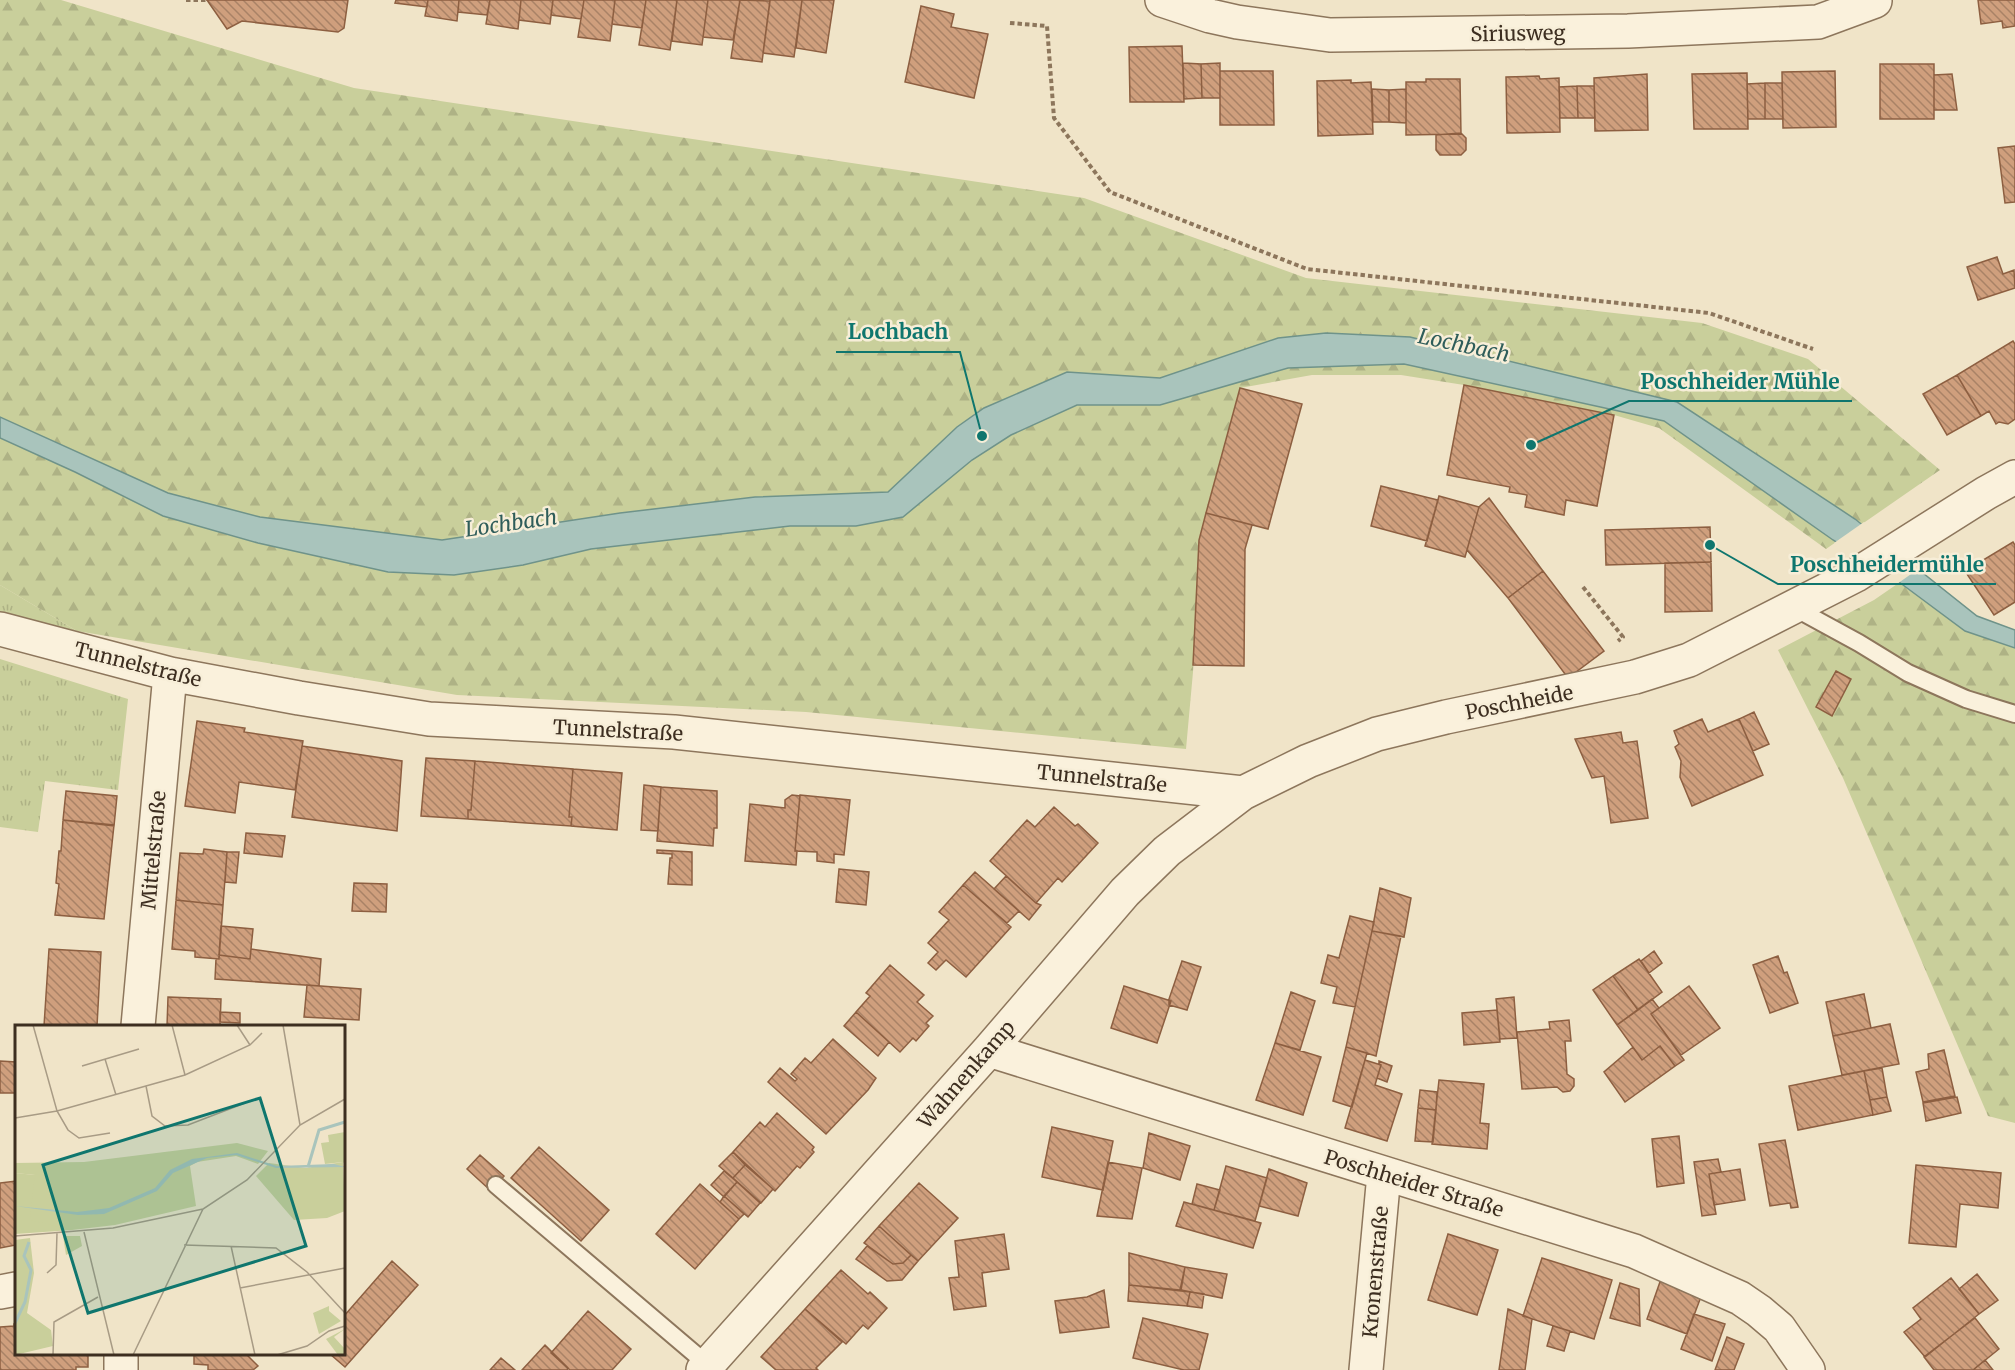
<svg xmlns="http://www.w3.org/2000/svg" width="2015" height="1370" viewBox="0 0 2015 1370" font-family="Merriweather,serif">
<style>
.grass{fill:url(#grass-tufts)}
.forest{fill:url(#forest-firs)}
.water{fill:#a9c4bc;stroke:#6f938a;stroke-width:1.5}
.pier{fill:#f0e4c8}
.building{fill:url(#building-back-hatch);stroke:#8d5f41;stroke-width:1.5}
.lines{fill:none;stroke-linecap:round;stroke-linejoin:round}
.lane-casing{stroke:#8d765c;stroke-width:20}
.street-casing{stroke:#8d765c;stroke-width:36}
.path{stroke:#8d765c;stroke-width:4;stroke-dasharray:4.5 3;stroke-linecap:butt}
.lane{stroke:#faf1dc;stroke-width:16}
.street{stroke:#faf1dc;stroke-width:33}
.labels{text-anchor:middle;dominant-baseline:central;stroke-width:5;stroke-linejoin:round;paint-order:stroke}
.street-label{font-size:20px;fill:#3d2e20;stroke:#f7eed8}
.water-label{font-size:21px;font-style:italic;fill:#2f5d5a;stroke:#f7eed8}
.inset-river{fill:none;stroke:#a9c4bc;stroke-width:3}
.inset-road{fill:none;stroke:#a89b85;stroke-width:1.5}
.view{fill:#0f766e;fill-opacity:0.15;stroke:#0f766e;stroke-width:3}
.inset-edge{fill:none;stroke:#3d2e20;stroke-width:3}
.leader{fill:none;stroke:#0f766e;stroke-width:2}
.callout-dot{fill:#0f766e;stroke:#f7eed8;stroke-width:2}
.callout-label{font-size:21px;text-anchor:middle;font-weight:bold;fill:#0f766e;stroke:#f7eed8;stroke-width:5;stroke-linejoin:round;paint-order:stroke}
</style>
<defs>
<pattern id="grass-tufts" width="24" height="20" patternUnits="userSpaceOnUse" patternTransform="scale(1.5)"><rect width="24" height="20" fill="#c9cf9b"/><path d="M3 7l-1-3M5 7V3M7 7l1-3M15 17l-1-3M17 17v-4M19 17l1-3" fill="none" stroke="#aeb285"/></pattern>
<pattern id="forest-firs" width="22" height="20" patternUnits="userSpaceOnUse" patternTransform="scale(1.5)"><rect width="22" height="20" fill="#c9cf9b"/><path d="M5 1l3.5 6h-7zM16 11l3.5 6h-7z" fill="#aeb285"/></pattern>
<pattern id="building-back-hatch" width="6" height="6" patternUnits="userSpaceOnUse" patternTransform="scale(1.5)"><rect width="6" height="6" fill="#cf9f7d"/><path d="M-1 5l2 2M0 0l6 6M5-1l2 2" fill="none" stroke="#a98266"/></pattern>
</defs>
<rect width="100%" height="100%" fill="#f0e4c8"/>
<!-- grass -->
<path class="grass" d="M0,585L77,631L0,612Z
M0,659L128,699L118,790L45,781L38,832L0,827Z"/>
<!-- forest -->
<path class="forest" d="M0,0H61L354,88L1084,198L1306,278L1702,323L1808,359L1940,470L1826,549L1659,428L1614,415L1464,385L1401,375H1312L1240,388L1199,540L1193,672L1186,749L806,712L457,695L77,631L0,585Z
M1919,569L1977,616L2015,630V1123L1988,1116L1843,778L1778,650L1874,600Z"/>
<!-- water -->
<path class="water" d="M1326,333L1410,337L1677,402L1855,519L1977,616L2015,630V648L1965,631L1899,582L1833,540L1664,421L1404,364L1288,368L1160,405H1077L1011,435L972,460L903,517L856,526H790L591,549L523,565L454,575L388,572L258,543L163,516L75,472L0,438V417L168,493L260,517L442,540L620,513L755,497L888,492L957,427L984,408L1067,372L1160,378L1278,338Z"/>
<!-- pier -->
<path class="pier" d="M1864,522L1921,567L1897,584L1837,546L1834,543Z"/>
<!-- building -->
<path class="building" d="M207,0H206H348L344,28L338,32L242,21L227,29Z
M396,0H428L427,7L395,3Z
M428,0H459L457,21L425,16Z
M459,0H490L487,15L458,12Z
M490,0H521L518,29L486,24Z
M521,0H553L550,24L519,20Z
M553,0H584L581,19L551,15Z
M584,0H615L610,41L578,37Z
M615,0H646L642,28L612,24Z
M646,0H677L670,50L639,45Z
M677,0H708L702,45L672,41Z
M708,0H740L733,40L703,37Z
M740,0L770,1L762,62L731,58Z
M802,0L794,57L763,53L770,0Z
M802,0H834L826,53L796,48Z
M1978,0H2015V26L2003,28L2002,21L1981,24Z
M921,6L954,14L951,27L988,34L974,98L905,82Z
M1182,46L1184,102H1130L1129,47Z
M1183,63L1201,64L1202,98L1184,99Z
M1220,63V98H1202L1201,64Z
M1880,64H1934V119H1880Z
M1220,71H1273L1274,125H1220Z
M1835,71L1836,127L1783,128L1782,72Z
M1747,73L1748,129H1694L1692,74Z
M1647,74L1648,130L1595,131L1594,78Z
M1952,74L1957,110H1934V75Z
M1539,76L1540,79L1559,78L1560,132L1507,133L1506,77Z
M1426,79H1460L1461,134L1406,135V82H1426Z
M1351,80V83L1371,82L1373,134L1318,136L1317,81Z
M1765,83H1782L1783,119H1765Z
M1765,83V119H1748L1747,84Z
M1577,86L1578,118H1560L1559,87Z
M1577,86H1594L1595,118H1578Z
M1372,89L1389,90V122H1373Z
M1406,89V123L1389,122V90Z
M1461,133L1466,138V150L1461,155H1440L1436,150V135Z
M2015,146V202L2005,203L1998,148Z
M1997,257L2003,274L2014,270L2015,288L1978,300L1967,267Z
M2013,341L2015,344V419L2008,424L1999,422L1996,424L1989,411L1981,416L1957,375Z
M1957,375L1981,416L1947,435L1923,394Z
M1464,385L1614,415L1597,506L1566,500L1564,515L1525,507L1527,495L1509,492L1510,487L1447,475Z
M1240,388L1302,404L1268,529L1206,513Z
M1381,486L1438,500L1427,541L1371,526Z
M1439,496L1479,507L1465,557L1425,546Z
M1489,498L1543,571L1508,598L1467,550L1479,507Z
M1206,513L1252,525L1245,549L1244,666L1193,665L1199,540Z
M1710,527L1711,562L1606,565L1605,530Z
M2013,542L2015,545V602L1994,615L1965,571Z
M1711,562L1712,611L1665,612V563Z
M1543,571L1604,651L1568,678L1508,598Z
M1836,671L1851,679L1832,716L1816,707Z
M1754,712L1769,744L1753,751L1739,719Z
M1702,719L1708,732L1739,719L1763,775L1692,806L1680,777L1681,761L1675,747L1679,744L1674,731Z
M197,721L245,728L244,732L303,741L295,790L239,782L235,813L185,806Z
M1621,732L1623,743L1637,741L1648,818L1611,823L1604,776L1592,778L1575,739Z
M302,746L402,761L397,831L292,817Z
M426,758L475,761L471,810H468V819L421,816Z
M475,761L573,769L569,817H572L571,826L468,819V810H471Z
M573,769L622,773L617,830L571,826L572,817H569Z
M644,785L661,787L658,831L641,830Z
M661,787L717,791V828H714L713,846L657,841Z
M66,791L117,796L114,826L63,820Z
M792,795L800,796L795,851H797L796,865L745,861L750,804L785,808V800Z
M800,795L850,800L844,855L834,854V863L817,861V852L795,851Z
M1054,807L1075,826L1078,824L1098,843L1062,882L1058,878L1036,903L990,861L1027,820L1035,827Z
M63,820L114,825L104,919L55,915L59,884L56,883L59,851H61Z
M246,833L285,836L282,857L244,853Z
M204,849L227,852L223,905L176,900L180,853L203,854Z
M657,850L692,852V885L668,884L670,858H672V854L657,853Z
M227,852H239L236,883L225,882Z
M839,869L869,872L866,905L836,902Z
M975,872L1019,911L1007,923L963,885Z
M1006,876L1036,903L1041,905L1029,920L994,889Z
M354,883L387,884L386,912L352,911Z
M963,885L1011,927L966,977L946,960L936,970L928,963L938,952L928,943L949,920L939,912Z
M1380,888L1411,898L1404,937L1372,931Z
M176,900L223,905L219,959L195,957V951L172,949Z
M1350,916L1374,922L1355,1007L1333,1003L1337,987L1321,983L1328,955L1339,958Z
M221,926L253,929L250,959L219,955Z
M1372,931L1401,936L1376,1056L1346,1047Z
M49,949L101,952L97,1026H44Z
M251,949L321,959L319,986L215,979L216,959H219V955L250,959Z
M1654,951L1662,963L1649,973L1641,961Z
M1778,956L1784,973L1787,972L1798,1003L1770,1013L1753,965Z
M1639,959L1662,992L1638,1010L1613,976Z
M1182,961L1201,967L1187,1010L1169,1005V999Z
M890,965L924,995L917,1002L933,1016L926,1023L929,1026L916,1041L913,1038L900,1052L856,1012L870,996L866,993Z
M1613,976L1638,1010L1617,1025L1593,990Z
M307,985L361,989L359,1020L304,1017Z
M1124,986L1171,1001L1157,1043L1111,1028Z
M1689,986L1720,1028L1681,1055L1651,1014Z
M1291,992L1315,1001L1300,1050L1275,1043Z
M1864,994L1871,1028L1833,1036L1826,1002Z
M168,997L221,999L220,1026H167Z
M1514,997L1517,1038L1500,1039L1496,999Z
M1652,999L1659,1008L1651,1014L1684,1060L1675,1066L1660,1046L1642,1060L1617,1025Z
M1497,1010L1500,1042L1464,1045L1462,1013Z
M220,1012L240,1013V1023L220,1022Z
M856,1012L889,1042L878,1056L844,1026Z
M1569,1020L1571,1041H1565L1567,1074L1574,1079V1086L1570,1091L1563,1092L1557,1087L1522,1089L1517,1032L1550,1029L1549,1022Z
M1890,1024L1899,1064L1842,1075L1833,1036Z
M833,1039L876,1078L868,1090L826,1134L768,1082L780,1068L795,1081L797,1079L791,1074L805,1058L811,1063Z
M1275,1043L1321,1057L1303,1115L1256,1100Z
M1660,1046L1675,1066L1625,1102L1604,1072L1633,1047L1642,1060Z
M1346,1047L1367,1053L1352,1107L1333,1101Z
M1944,1050L1955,1096L1923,1102L1916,1072L1929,1069L1928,1054Z
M1365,1060L1381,1065L1375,1085L1402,1094L1387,1141L1345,1128Z
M0,1061L16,1062V1093H0Z
M1379,1061L1392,1066L1387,1082L1377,1078L1381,1065L1379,1064Z
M1882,1068L1887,1097L1870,1100L1864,1071Z
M1864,1071L1873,1115L1798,1130L1789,1086Z
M1439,1080L1484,1084L1480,1123L1489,1124L1487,1149L1432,1144Z
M1420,1090L1437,1092L1436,1110L1418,1108Z
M1887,1097L1891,1111L1873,1115L1870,1100Z
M1957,1097L1961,1113L1926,1121L1923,1103Z
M1418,1108L1436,1110L1433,1142L1415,1141Z
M777,1113L814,1147L812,1150L814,1152L800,1168L797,1166L775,1191L733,1152L760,1122L765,1127Z
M1052,1127L1113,1141L1103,1190L1042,1177Z
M1149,1133L1190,1146L1180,1180L1143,1168Z
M1679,1136L1684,1183L1657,1187L1652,1139Z
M1785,1140L1798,1207L1791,1208L1790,1203L1770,1206L1759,1144Z
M539,1147L609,1210L581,1241L511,1178Z
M733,1152L745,1165L733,1178L719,1166Z
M480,1155L504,1176L491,1191L467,1169Z
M1718,1159L1721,1172L1709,1174L1716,1214L1702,1216L1694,1162Z
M1108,1162L1142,1168L1132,1219L1097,1216Z
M745,1165L773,1189L761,1203L733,1178Z
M1916,1165L2001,1173L1998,1208L1960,1204L1956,1247L1909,1243Z
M1226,1166L1267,1178L1255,1221L1214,1210Z
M1269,1169L1307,1183L1298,1216L1259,1206Z
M1740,1169L1745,1200L1714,1205L1709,1174Z
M724,1171L737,1182L724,1197L711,1185Z
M16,1181V1245L0,1248V1183Z
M737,1182L760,1203L748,1217L724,1196Z
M919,1183L958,1218L918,1261L879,1226Z
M700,1184L739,1219L695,1269L656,1234Z
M1197,1184L1220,1190L1214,1210L1192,1204Z
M724,1196L744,1214L739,1219L720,1202Z
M1184,1202L1261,1223L1253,1248L1176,1226Z
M879,1226L911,1255L903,1263L893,1264L864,1243Z
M1004,1234L1009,1269L982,1273L986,1306L954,1310L949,1278L959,1277L955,1241Z
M1448,1234L1498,1250L1477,1315L1428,1300Z
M867,1246L893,1264L903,1263L911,1255L918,1261L902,1280L887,1281L856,1259Z
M1129,1253L1185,1267L1180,1290L1129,1285Z
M1542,1258L1612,1280L1594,1339L1523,1316Z
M392,1261L418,1285L345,1367L330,1354H344V1316Z
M1185,1267L1227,1274L1222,1298L1181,1290Z
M841,1270L868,1294L870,1292L887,1308L868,1329L863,1325L846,1344L805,1309Z
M1977,1274L1998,1300L1979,1314L1959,1289Z
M1951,1278L1979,1314L1925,1357L1904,1332L1921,1319L1913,1308Z
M1661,1279L1702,1294L1687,1334L1647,1319Z
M1620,1283L1639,1289L1640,1326L1610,1318Z
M1129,1285L1190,1292L1187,1306L1128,1301Z
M1104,1290L1109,1327L1060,1333L1055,1301L1087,1297Z
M1190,1292L1204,1294L1202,1308L1187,1306Z
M805,1309L842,1342L816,1368L818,1370H776L761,1357Z
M1508,1309L1532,1319L1525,1370H1499Z
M588,1311L631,1349L612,1370H570L551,1353Z
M1694,1314L1725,1324L1712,1361L1681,1349Z
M1143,1318L1208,1334L1199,1370H1184L1133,1358Z
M1975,1318L1999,1349L1973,1370H1934L1924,1357Z
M14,1324H16V1354H88V1367H76V1370H0V1327L14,1326Z
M1553,1326L1570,1331L1564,1351L1547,1346Z
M1727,1337L1744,1344L1734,1370H1715Z
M545,1345L568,1368L567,1370H522Z
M194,1354H246L258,1366L253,1370H208V1365L194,1364Z
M501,1358L515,1370H490Z
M1985,1360L1993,1370H1973Z"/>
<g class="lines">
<!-- lane casing -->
<g class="lane-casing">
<path id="lane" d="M1793,607L1859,643L1908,673L1966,699L2015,714
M496,1185L708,1365"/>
</g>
<!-- street casing -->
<g class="street-casing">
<path id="street" d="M1162,0L1210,16L1237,22L1330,35L1628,31L1818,22L1875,1
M0,629L170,674L299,698L429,719L674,732L1243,793
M138,1026L170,674
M989,1050L1634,1251L1740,1298L1759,1311L1779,1328L1808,1370
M0,1292L16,1289
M121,1370V1354
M703,1370L989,1050L1125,892L1167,851L1243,793L1308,761L1377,734L1446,717L1635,677L1689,660L1856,575L1986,493L2015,477
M1366,1370L1384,1174"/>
</g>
<!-- path -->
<path class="path" d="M186,0H207
M1010,23L1047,26L1054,118L1110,192L1307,269L1709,313L1813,349
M1583,587L1623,637L1618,641"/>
<!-- lane -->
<use href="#lane" class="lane"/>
<!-- street -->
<use href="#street" class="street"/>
</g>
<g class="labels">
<!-- street labels -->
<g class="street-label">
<text transform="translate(1518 33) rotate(-1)">Siriusweg</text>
<text transform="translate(138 664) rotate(14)">Tunnelstraße</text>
<text transform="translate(1519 702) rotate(-11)">Poschheide</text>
<text transform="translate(618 730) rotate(3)">Tunnelstraße</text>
<text transform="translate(1102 778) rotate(6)">Tunnelstraße</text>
<text transform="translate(153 850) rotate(-85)">Mittelstraße</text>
<text transform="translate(966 1074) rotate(-49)">Wahnenkamp</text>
<text transform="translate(1414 1183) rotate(17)">Poschheider Straße</text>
<text transform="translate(1375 1272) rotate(-85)">Kronenstraße</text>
</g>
<!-- water labels -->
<g class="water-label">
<text transform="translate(1464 345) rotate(12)">Lochbach</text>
<text transform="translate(511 523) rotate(-8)">Lochbach</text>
</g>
</g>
<!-- overview -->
<g transform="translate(15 1025)">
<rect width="330" height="330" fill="#f0e4c8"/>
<path d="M0,148L20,150L57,205L0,209ZM48,211H65L67,221L51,230Z" fill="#c9cf9b"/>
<path d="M222,118L253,126L243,139L221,131L182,137L175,141L181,181L100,200L57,205L15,195L20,150L0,148V138L69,137ZM328,137L330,186L312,193L279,195L241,151L254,138L291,143Z" fill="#c9cf9b"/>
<path d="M330,107V140L328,137L310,139L306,118L314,117L313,110ZM15,213L19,248L12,288L36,305L38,321L0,330V215ZM314,281V286L326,296L304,309L298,288ZM330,304L319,312L330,324V330H323L311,314Z" fill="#c9cf9b"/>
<path d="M222,128L262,141L319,139L330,142L261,143L221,130L192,133L158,148L142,166L89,189L63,190L0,181L62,187L94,183L140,163L155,145L177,134Z" fill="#a9c4bc"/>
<path class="inset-river" d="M293,142L304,105L330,97M0,298L10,277L16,245L9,231L14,217"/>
<path class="inset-road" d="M18,0L42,86L53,105L64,113L95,108M157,0L170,50M222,0L235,20M268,0L285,100M90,34L101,70M67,41L124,24M131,61L137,91L150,101L173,100L230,78M0,93L42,86L170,50L235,20L247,8M69,207L99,330M0,211L98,203L188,184M169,220L261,223L292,247L330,288M216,221L240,330M32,248L41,240L42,208M225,263L330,243M38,330L39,297L83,272M118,330L188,184L232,155L285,100L330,74M262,330L292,321L314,306L330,301"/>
<path class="view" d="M245,73L291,221L73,288L28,140Z"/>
<rect width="330" height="330" class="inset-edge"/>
</g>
<!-- callouts -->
<path class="leader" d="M982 436L960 352H836M1531 445L1629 401H1852M1710 545L1778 584H1996"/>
<g class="callout-dot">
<circle cx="982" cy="436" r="6"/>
<circle cx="1531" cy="445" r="6"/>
<circle cx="1710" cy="545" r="6"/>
</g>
<g class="callout-label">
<text x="898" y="339">Lochbach</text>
<text x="1740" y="389">Poschheider Mühle</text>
<text x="1887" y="572">Poschheidermühle</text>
</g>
</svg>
